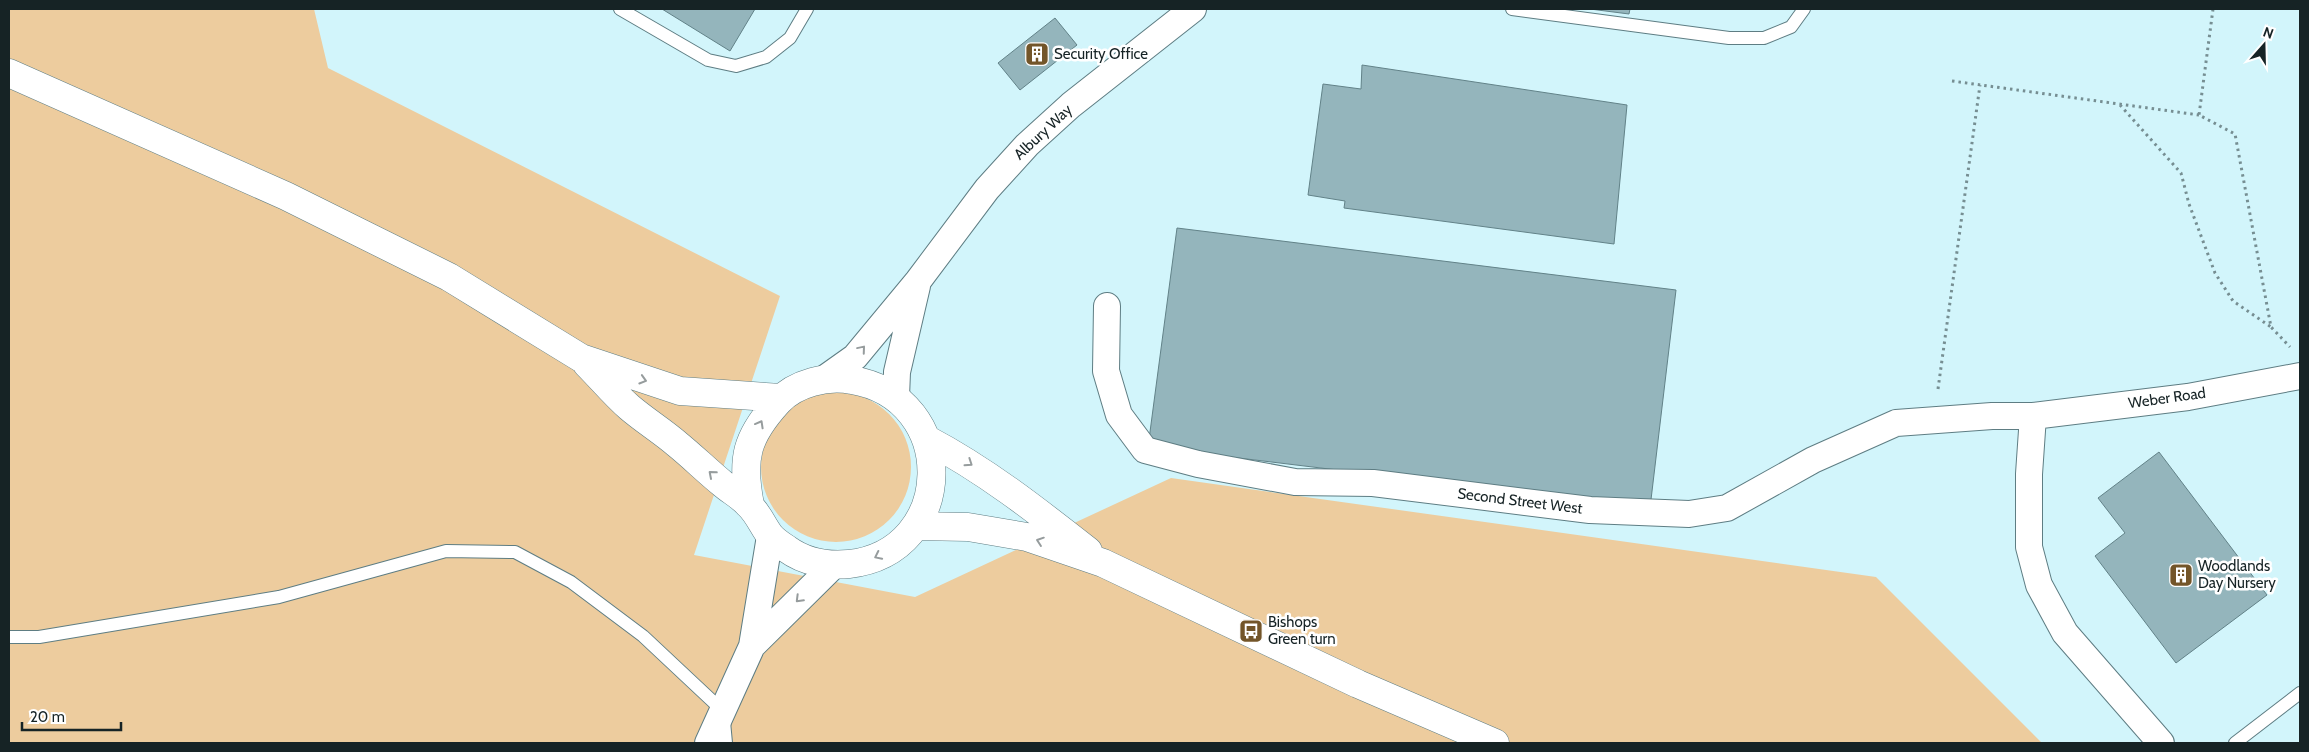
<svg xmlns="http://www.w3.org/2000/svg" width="2309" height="752" viewBox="0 0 2309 752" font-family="Cabin,sans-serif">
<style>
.green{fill:#edcc9e}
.building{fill:#94b5bc;stroke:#628288}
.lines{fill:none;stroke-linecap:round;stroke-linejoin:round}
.service-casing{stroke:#5e7d83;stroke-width:14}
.minor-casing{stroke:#5e7d83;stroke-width:28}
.trunk-casing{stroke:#5e7d83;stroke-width:29}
.path{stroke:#768e92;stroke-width:3;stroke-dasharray:2.5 4;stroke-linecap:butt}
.service{stroke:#fff;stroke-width:12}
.minor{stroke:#fff;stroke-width:26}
.trunk{stroke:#fff;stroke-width:28}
.oneway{stroke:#969c9d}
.labels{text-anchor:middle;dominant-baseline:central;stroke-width:5;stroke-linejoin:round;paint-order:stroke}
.poi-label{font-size:15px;fill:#162325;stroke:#fff;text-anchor:start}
.street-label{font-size:15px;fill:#162325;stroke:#fff}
</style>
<rect width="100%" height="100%" fill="#d2f5fb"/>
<!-- green -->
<path class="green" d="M9,9H314L328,68L780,296L694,555L915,597L1171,478L1876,577L2042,743H9Z
M761 467a75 75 0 1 1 150 0a75 75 0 1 1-150 0Z"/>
<!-- building -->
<path class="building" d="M662,9H755L730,51Z
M1590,9H1630L1629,14Z
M1055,18L1077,45L1020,90L998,63Z
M1362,65L1627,105L1614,244L1344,208L1345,201L1308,195L1323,84L1361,89Z
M1177,228L1676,290L1650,508L1148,447Z
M2159,452L2267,595L2176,663L2095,556L2125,533L2098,498Z"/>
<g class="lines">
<!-- service casing -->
<g class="service-casing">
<path id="service" d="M620,9L708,60L736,66L766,57L790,38L807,9
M1512,9L1729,38H1764L1791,27L1804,9
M9,637H39L279,597L446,551L515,552L571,582L643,636L723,711L726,743
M2235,743L2300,693"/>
</g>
<!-- minor casing -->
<g class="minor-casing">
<path id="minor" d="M1107,306L1106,371L1119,415L1145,450L1198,464L1295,482L1373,483L1590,510L1689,514L1727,508L1813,460L1896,423L1992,416H2033L2188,397L2300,376
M824,379L855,357L918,281L987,189L1027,145L1071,105L1193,9
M896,397L897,372L917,286
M2033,416L2029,474V547L2039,585L2065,633L2161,743
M752,646L834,565
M708,743L752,646L770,536"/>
</g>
<!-- trunk casing -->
<g class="trunk-casing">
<path id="trunk" d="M9,73L286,196L449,277L581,358L680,391L781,398
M587,364C601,378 614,394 629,407C644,420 662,431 677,444C693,457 707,471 723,484C731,491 741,496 748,504C757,512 762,524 769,534C773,540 781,545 787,549C805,562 828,566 849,564C957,552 960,398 852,380C828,375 795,383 778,402C746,437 741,459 750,505
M926,439C985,470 1036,510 1088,551
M916,526L968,527L1027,537L1103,563L1358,684L1495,743"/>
</g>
<!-- path -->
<path class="path" d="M2213,9L2199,115L2235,134L2271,327L2290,347
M1952,81L2199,115
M2120,105L2181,173L2189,204L2215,273L2233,301L2271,327
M1938,389L1980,85"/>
<!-- service -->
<use href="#service" class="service"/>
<!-- minor -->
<use href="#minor" class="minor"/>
<!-- trunk -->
<use href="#trunk" class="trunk"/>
</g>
<!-- one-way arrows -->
<defs><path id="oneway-chevron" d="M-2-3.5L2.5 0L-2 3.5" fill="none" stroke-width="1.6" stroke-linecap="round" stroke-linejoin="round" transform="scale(1.25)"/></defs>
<g class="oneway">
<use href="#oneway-chevron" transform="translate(862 349) rotate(-50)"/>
<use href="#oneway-chevron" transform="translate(643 380) rotate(17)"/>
<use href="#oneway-chevron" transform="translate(760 424) rotate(-61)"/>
<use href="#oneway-chevron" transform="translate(969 463) rotate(34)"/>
<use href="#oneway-chevron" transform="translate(712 474) rotate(-139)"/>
<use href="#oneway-chevron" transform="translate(1040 541) rotate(-161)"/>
<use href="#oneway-chevron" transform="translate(878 556) rotate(154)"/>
<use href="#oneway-chevron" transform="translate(799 599) rotate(135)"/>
</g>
<!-- icons -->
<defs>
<g id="building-square" transform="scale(1.25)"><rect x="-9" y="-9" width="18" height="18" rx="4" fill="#735529" stroke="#fff"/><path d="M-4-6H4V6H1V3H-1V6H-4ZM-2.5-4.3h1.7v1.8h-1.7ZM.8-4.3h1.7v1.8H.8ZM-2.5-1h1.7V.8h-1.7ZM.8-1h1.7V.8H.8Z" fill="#fff"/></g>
<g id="bus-square" transform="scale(1.25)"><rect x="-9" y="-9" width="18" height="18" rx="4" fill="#735529" stroke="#fff"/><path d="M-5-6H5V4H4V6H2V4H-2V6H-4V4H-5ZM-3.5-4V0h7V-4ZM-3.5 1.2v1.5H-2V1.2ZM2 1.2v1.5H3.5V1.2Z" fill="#fff"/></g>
</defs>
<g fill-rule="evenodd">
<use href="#building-square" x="1037" y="54"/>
<use href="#building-square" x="2181" y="575"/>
<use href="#bus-square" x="1251" y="631"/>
</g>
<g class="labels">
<!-- poi labels -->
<g class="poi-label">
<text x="1054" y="54">Security Office</text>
<text x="2198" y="566">Woodlands<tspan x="2198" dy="17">Day Nursery</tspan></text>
<text x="1268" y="622">Bishops<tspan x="1268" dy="17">Green turn</tspan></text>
</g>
<!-- street labels -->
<g class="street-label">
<text transform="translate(1043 132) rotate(-43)">Albury Way</text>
<text transform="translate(2167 398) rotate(-8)">Weber Road</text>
<text transform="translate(1520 501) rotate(7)">Second Street West</text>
</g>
</g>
<!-- border -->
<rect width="2309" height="752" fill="none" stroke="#162325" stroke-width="20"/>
<!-- north arrow -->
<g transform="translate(2264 45) rotate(20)" stroke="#ffffff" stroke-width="4" paint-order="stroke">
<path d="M0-4L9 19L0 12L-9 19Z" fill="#162325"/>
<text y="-8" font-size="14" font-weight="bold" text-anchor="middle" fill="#162325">N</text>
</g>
<!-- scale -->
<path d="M22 722v8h99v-8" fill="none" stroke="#162325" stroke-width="2.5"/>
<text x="30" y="722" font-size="15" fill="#162325" stroke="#ffffff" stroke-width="4" paint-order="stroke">20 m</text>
</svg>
